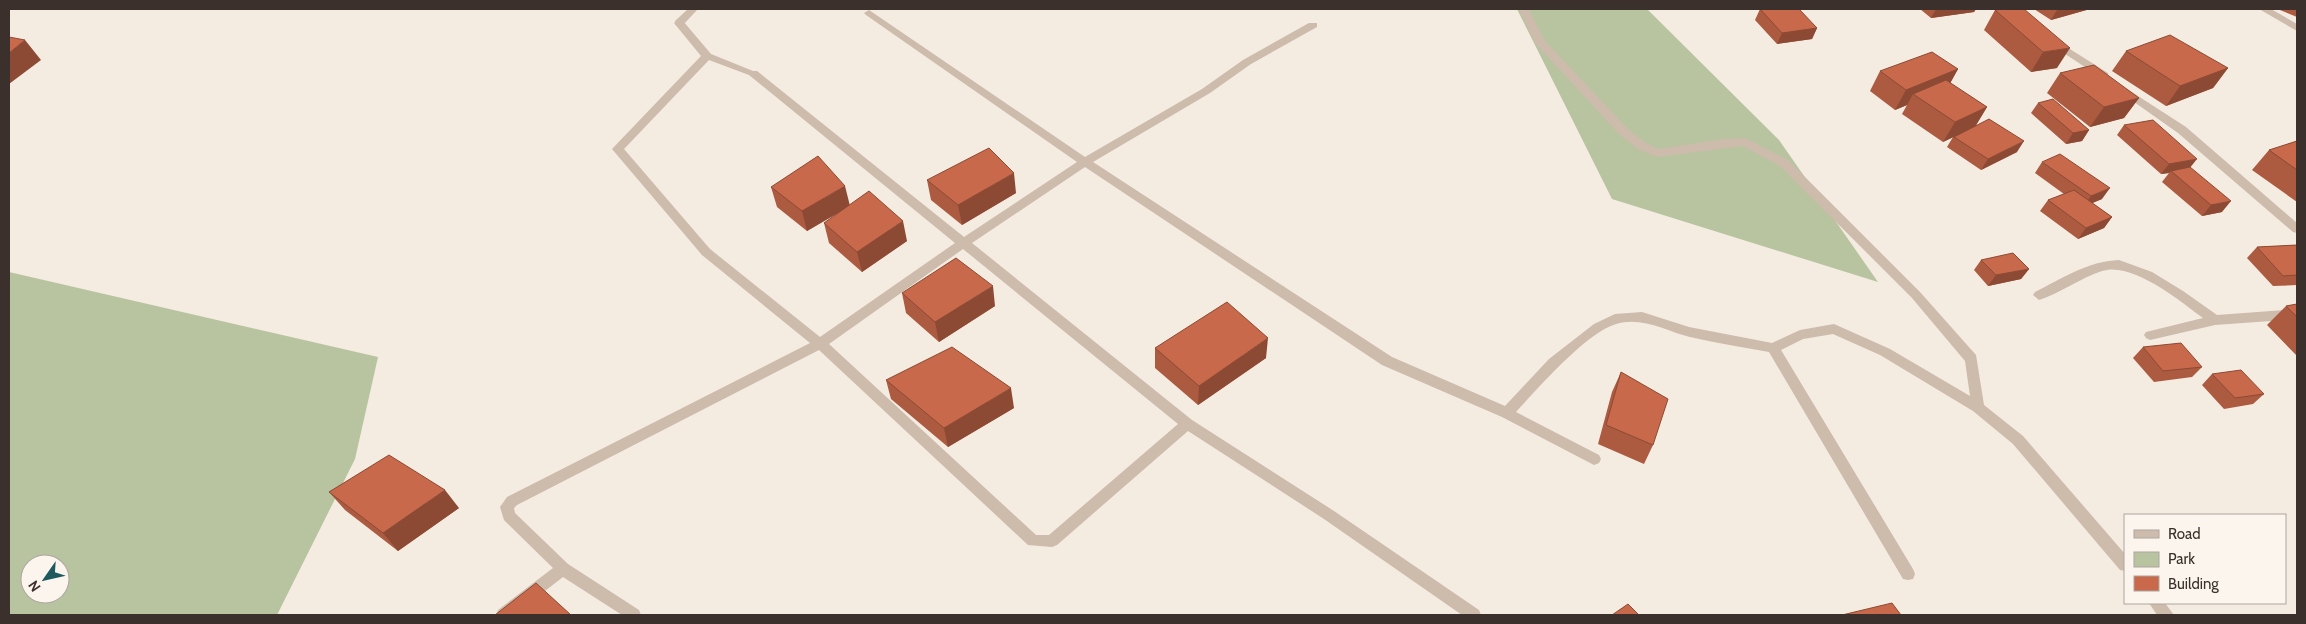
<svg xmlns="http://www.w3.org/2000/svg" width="2306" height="624" viewBox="0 0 2306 624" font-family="Cabin,sans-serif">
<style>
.green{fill:#b8c4a0;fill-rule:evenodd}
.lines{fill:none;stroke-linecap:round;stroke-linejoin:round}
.lane{fill:#cdbbac;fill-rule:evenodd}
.street{fill:#cdbbac;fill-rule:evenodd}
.wall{fill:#ac5a40}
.shaded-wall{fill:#8c4a34}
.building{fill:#c8694b;stroke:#8c4a34}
</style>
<rect width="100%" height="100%" fill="#f4ebe1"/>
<!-- green -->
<path class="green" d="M1517,9H1647L1779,140L1878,282L1612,199Z
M9,272L378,357L355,459L277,615H9ZM30,564H60V594H30Z"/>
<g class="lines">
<!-- lane -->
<path class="lane" d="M679,20L683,21L711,54L758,73L757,75H749L709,60L624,149L710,249L712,252L706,256L702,255L612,149L701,56L674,23Z"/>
<!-- street -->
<path class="street" d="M688,9H698L683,25H675V21Z
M1519,9H1529L1544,40L1628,129L1646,143L1658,149L1724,139L1745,138L1788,160L1920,292L1976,355L1984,405L2023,436L2125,554V571L2120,570L2013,444L1973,411L1880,355L1833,334L1803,339L1781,350L1913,569L1915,574L1913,579L1908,580L1903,579L1769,352C1743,347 1716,343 1690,337C1666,331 1642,316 1616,324C1586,333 1538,388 1516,412L1599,455L1601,459L1599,463L1594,465L1502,417L1382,365L1085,167L972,243L1192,420L1334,511L1479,610L1481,615H1462L1324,519L1188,431L1057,545L1052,547L1028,545L819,350L517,505L514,508L515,513L568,564L639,610L641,615H622L563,577L514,615H496L498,610L553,568L504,520L500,507L507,497L810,343L702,255L700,252L702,249H710L820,337L955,243L749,75V71H757L964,237L1077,162L866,15L864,13L869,10L1085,157L1202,89L1243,60L1309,23H1317V27L1251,64L1210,93L1093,162L1392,357L1505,406L1549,359L1594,324L1615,314L1642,312L1689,327L1772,343L1800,330L1834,324L1890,349L1970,396L1965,361L1912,298L1780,166L1743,146L1657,157L1638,149L1620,135L1535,43ZM963,249L1178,424L1049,535H1036L829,344Z
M2259,9H2271L2297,24V31Z
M2054,39L2108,73V77H2100L2050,44V40Z
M2124,87L2186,127L2297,223V233L2293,232L2178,133L2120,92L2119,90Z
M2119,260L2152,272L2183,291L2217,315L2297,309V319L2215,325L2150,340L2146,338L2144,335L2146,332L2203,318C2180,301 2132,261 2102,271C2080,278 2061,293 2039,300L2033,295L2035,292C2061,279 2088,261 2119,260Z
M2149,603H2165L2174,615H2157Z"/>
</g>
<!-- wall -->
<path class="wall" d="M1760,9L1817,28L1812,39L1777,44L1755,20Z
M1920,9H1976L1974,12L1931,18Z
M2004,9L2057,68L2031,72L1984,30L1995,10Z
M2034,9H2090L2051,20Z
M2281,9H2297V17L2280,10Z
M2126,51L2228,68L2213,88L2166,106L2112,71Z
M1958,69L1950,83L1987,107L1976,125L2017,152L1981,170L1947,147L1953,137L1943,142L1902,114L1907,105L1895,110L1870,91L1880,71Z
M2060,73L2139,98L2124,118L2090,127L2047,93Z
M2038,103L2089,130L2082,141L2066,144L2031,113Z
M2124,125L2190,167L2222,212L2202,216L2162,182L2169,173L2161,174L2117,135Z
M2297,141V202L2252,170L2269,150Z
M2042,162L2102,199L2092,203L2112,217L2104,228L2078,239L2040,211L2048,200L2064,194L2035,173Z
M927,180L1016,193L962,225L931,200Z
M771,187L849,205L907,241L862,272L829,243L824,223L841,211L807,231L777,207Z
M2297,245V285L2273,286L2247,258L2257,247Z
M1981,260L2029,269L2021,279L1988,286L1974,270Z
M902,293L995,306L939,342L906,313Z
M2297,304V356L2267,325L2286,306Z
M2143,347L2202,367L2192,377L2154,382L2133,358Z
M1155,348L1266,358L1198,405L1155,368Z
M1621,372L1653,445L1644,464L1598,444L1612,392Z
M2212,374L2264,394L2253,404L2224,409L2202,385Z
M886,380L1014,408L948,447L891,399Z
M329,492L459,508L398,551L345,510Z"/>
<!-- shaded-wall -->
<path class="shaded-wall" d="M1936,9H1976L1974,12L1931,18Z
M2061,9H2090L2051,20L2057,10Z
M1817,28L1812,39L1777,44L1782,33Z
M25,40L41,60L9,84V53Z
M2070,48L2057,68L2031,72L2043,52Z
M2228,68L2213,88L2166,106L2180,86Z
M1958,69L1947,89L1913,94L1907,105L1895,110L1906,90Z
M2139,98L2124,118L2090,127L2104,107Z
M1987,107L1975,127L1943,142L1955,122Z
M2089,130L2082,141L2066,144L2073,133Z
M2024,141L2017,152L1981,170L1988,159Z
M2197,159L2189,169L2171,171L2169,173L2161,174L2169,164Z
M1014,173L1016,193L962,225L958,205Z
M845,186L850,206L807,231L802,211Z
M2110,188L2102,199L2083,207L2091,196Z
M2231,201L2222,212L2202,216L2211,205Z
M2112,217L2104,228L2078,239L2086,228Z
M903,221L907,241L862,272L857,252Z
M2029,269L2021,279L1988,286L1996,275Z
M993,286L995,306L939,342L935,322Z
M1268,338L1266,358L1198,405L1199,386Z
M1011,388L1014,408L948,447L944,428Z
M445,490L459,508L398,551L383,533Z"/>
<!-- building -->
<path class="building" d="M1760,9H1799L1817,28L1782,33Z
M2004,9H2024L2070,48L2043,52L1995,10Z
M2170,35L2228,68L2180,86L2126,51Z
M9,37L25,40L9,53Z
M1932,52L1958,69L1906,90L1880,71Z
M2094,65L2139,98L2104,107L2060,73Z
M1946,80L1987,107L1955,122L1913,94Z
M2053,99L2089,130L2073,133L2038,103Z
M1989,119L2024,141L1988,159L1954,137Z
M2153,120L2197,159L2169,164L2124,125Z
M2297,141V170L2269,150Z
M989,148L1014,173L958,205L927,180Z
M2060,154L2110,188L2091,196L2042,162Z
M818,156L845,186L802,211L771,187Z
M2190,167L2231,201L2211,205L2171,171Z
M2074,190L2112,217L2086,228L2048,200Z
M869,191L903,221L857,252L824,223Z
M2297,245V275L2283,276L2257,247Z
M2013,253L2029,269L1996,275L1981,260Z
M956,258L993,286L935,322L902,293Z
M1227,302L1268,338L1199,386L1155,348Z
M2297,304V317L2286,306Z
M2181,343L2202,367L2163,371L2143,347Z
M952,347L1011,388L944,428L886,380Z
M2241,370L2264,394L2235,398L2212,374Z
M1621,372L1668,399L1653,445L1606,425Z
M389,455L445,490L383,533L329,492Z
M536,583L571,615H495Z
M1892,603L1901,615H1842Z
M1628,604L1639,615H1612Z"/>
<!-- border -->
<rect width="2306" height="624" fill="none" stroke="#3b302b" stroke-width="20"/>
<!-- legend -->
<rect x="2124" y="514" width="162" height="90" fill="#fbf5ee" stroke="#aea6a0"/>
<rect x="2134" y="530" width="25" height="8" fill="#cdbbac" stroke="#aea6a0"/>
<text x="2168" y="539" font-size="15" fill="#3b302b">Road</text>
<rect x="2134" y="552" width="25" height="15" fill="#b8c4a0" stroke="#aea6a0"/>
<text x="2168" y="564" font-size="15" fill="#3b302b">Park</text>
<rect x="2134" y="576" width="25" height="15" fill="#c8694b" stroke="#aea6a0"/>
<text x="2168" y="589" font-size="15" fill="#3b302b">Building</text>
<!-- north arrow -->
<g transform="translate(45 579) rotate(236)"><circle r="24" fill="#fbf5ee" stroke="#aea6a0"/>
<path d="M0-4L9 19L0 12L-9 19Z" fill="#1f5a5e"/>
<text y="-8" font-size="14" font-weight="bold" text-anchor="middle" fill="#3b302b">N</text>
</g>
</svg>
